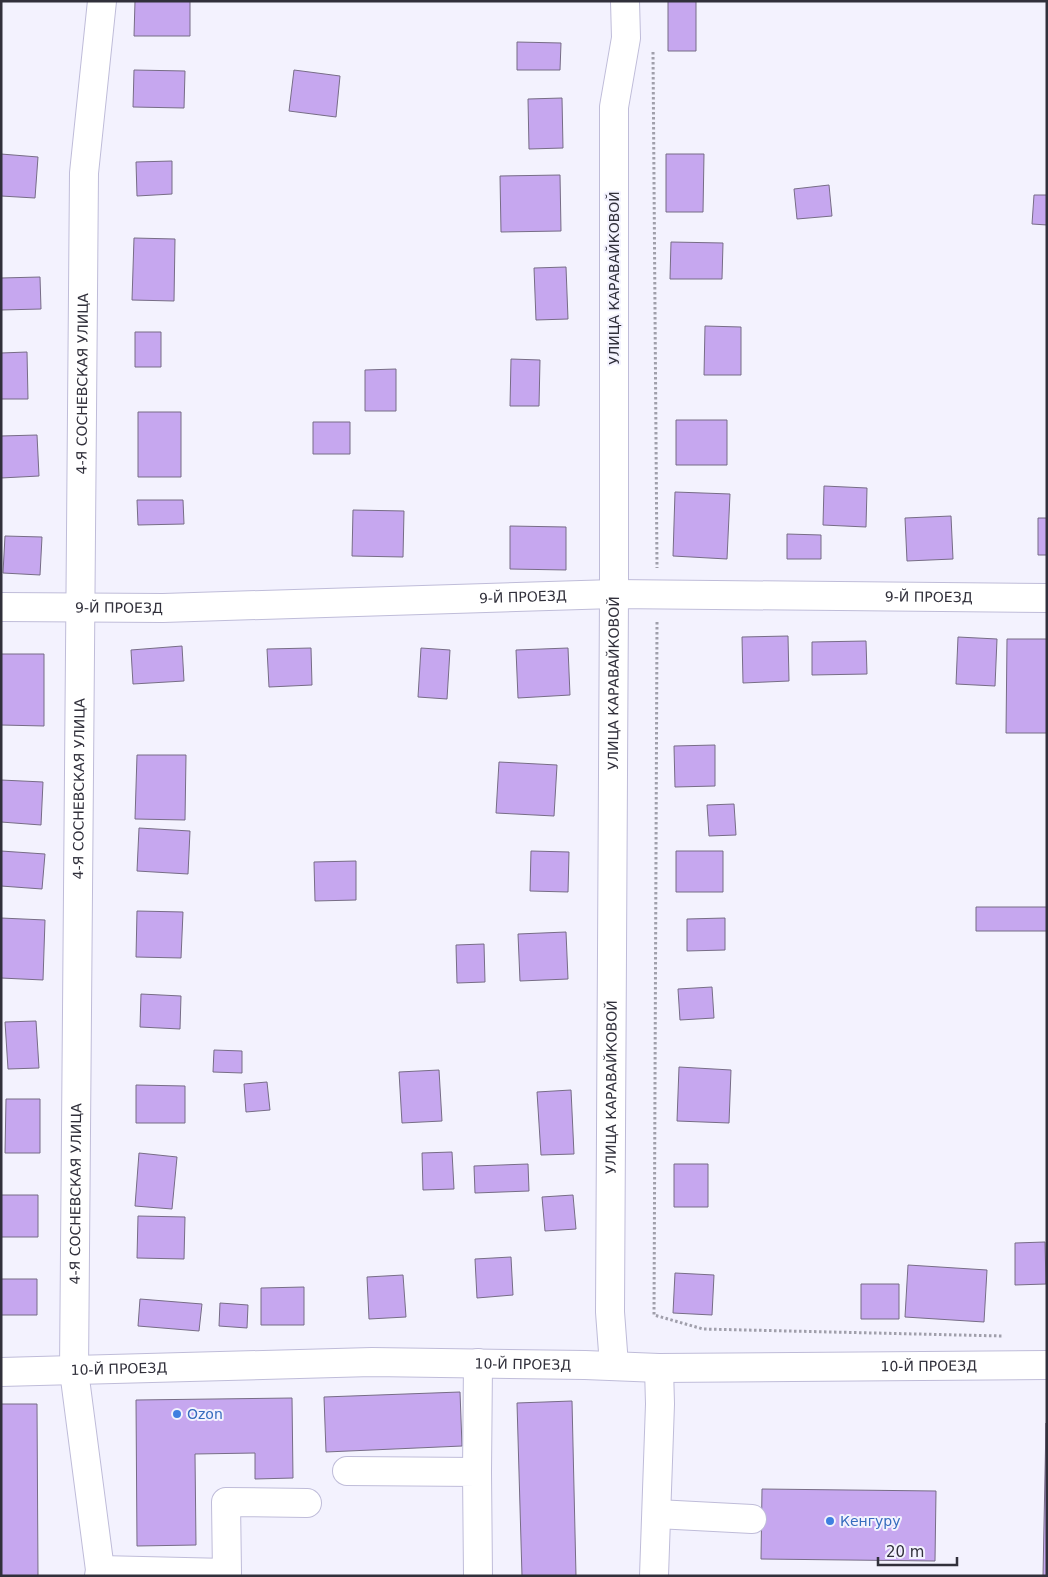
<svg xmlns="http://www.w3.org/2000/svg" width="1048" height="1577" viewBox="0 0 1048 1577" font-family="'DejaVu Sans',sans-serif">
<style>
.building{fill:#c6a7ef;stroke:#776d86}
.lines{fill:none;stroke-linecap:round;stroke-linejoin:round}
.minor-casing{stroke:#bfbcd9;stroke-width:30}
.major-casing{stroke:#bfbcd9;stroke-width:30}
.path{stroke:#a09fab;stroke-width:3;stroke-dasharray:2.5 2.5;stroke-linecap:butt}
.minor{stroke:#fff;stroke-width:28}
.major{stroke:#fff;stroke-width:28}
.shop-dot{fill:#3f7fe0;stroke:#f3f2fe;stroke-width:2}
.labels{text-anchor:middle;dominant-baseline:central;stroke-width:4;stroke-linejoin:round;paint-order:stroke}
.street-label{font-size:14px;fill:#31303b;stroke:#f3f2fe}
.shop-label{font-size:14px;fill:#366cbe;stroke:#f3f2fe;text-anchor:start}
</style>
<rect width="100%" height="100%" fill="#f3f2fe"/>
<!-- building -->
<path class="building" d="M135,1H190V36H134Z
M668,1H696V51H668Z
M517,42L561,43L560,70H517Z
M134,70L185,71L184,108L133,107Z
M294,70L340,76L336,117L289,111Z
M562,98L563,148L529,149L528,99Z
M1,154L38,157L35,198L1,196Z
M666,154H704L703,212H666Z
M172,161V194L137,196L136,162Z
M560,175L561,231L501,232L500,176Z
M829,185L832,216L797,219L794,189Z
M1034,195H1047V225L1032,224Z
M134,238L175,239L174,301L132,300Z
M671,242L723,243L722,279H670Z
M566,267L568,319L536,320L534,268Z
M40,277L41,309L1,310V278Z
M705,326L741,327V375H704Z
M135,332H161V367H135Z
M27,352L28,399H1V353Z
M511,359L540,360L539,406H510Z
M396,369V411H365V370Z
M138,412H181V477H138Z
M676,420H727V465H676Z
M313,422H350V454H313Z
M37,435L39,476L1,478V436Z
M824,486L867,488L866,527L823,525Z
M675,492L730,494L727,559L673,556Z
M137,500H183L184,524L138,525Z
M353,510L404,511L403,557L352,556Z
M951,516L953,559L907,561L905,518Z
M1038,518H1047V555H1038Z
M510,526L566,527V570L510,569Z
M787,534L821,535V559H787Z
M5,536L42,537L40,575L3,573Z
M788,636L789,681L743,683L742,637Z
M958,637L997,639L995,686L956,684Z
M1007,639H1047V733H1006Z
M866,641L867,674L812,675V642Z
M182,646L184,681L133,684L131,650Z
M311,648L312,685L269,687L267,649Z
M421,648L450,650L447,699L418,697Z
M568,648L570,695L518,698L516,650Z
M1,654H44V726L1,725Z
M715,745V786L675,787L674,746Z
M137,755H186L185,820L135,819Z
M499,762L557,765L554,816L496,813Z
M1,780L43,782L41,825L1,822Z
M734,804L736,835L709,836L707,805Z
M139,828L190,831L188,874L137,871Z
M1,851L45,854L42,889L1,886Z
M531,851L569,852L568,892L530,891Z
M676,851H723V892H676Z
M356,861V900L315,901L314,862Z
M976,907H1047V931H976Z
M137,911L183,912L181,958L136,957Z
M1,918L45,920L43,980L1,978Z
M725,918V950L687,951V919Z
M566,932L568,979L520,981L518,934Z
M484,944L485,982L457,983L456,945Z
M712,987L714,1018L680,1020L678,989Z
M141,994L181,996L180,1029L140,1027Z
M36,1021L39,1068L8,1069L5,1022Z
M214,1050L242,1051V1073L213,1072Z
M679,1067L731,1070L729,1123L677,1121Z
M439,1070L442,1121L402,1123L399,1072Z
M267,1082L270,1110L246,1112L244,1084Z
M136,1085L185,1086V1123H136Z
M571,1090L574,1154L541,1155L537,1092Z
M6,1099H40V1153H5Z
M452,1152L454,1189L423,1190L422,1153Z
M139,1153L177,1157L172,1209L135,1206Z
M528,1164L529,1191L475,1193L474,1166Z
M674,1164H708V1207H674Z
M1,1195H38V1237H1Z
M573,1195L576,1229L545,1231L542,1197Z
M138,1216L185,1217L184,1259L137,1258Z
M1045,1242L1046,1284L1015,1285V1243Z
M511,1257L513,1295L477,1298L475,1259Z
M908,1265L987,1270L984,1322L905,1317Z
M675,1273L714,1275L712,1315L673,1313Z
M403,1275L406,1317L369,1319L367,1277Z
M1,1279H37V1315H1Z
M861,1284H899V1319H861Z
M304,1287V1325H261V1288Z
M140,1299L202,1304L199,1331L138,1326Z
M220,1303L248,1305L247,1328L219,1326Z
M460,1392L462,1446L326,1452L324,1397Z
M292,1398L293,1478L255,1479V1453L195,1454L196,1545L137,1546L136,1400Z
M572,1401L576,1576H522L517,1403Z
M1,1404H37L38,1576H1Z
M1046,1423L1047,1576H1043Z
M762,1489L936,1491L935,1561L761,1559Z"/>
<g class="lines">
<!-- minor casing -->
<g class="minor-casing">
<g id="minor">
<path id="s1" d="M1,607L163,608L614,594L1047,598"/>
<path id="s2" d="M614,1365L610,1312L614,594V107L626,38L625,1"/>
<path d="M347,1471L477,1472L478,1576"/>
<path d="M477,1472L478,1363"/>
<path d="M657,1514L752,1519"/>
<path d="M100,1570L227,1573L226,1502L307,1503"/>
<path id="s3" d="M99,1576L100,1570L74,1371L84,173L102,1"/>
</g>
</g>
<!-- major casing -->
<g class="major-casing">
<g id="major">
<path id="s4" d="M1,1372L372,1362L585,1365L659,1368L1047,1365"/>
<path d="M654,1576L660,1404L659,1368"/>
</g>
</g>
<!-- path -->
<path class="path" d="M653,52L657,568
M657,622L654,1315L703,1329L1002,1336"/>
<!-- minor -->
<use href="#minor" class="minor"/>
<!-- major -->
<use href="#major" class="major"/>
</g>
<!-- markers -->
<g class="shop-dot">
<circle cx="177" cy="1414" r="5"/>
<circle cx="830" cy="1521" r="5"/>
</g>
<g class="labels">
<!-- street labels -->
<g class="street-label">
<text transform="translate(614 278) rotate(-90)">УЛИЦА КАРАВАЙКОВОЙ</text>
<text stroke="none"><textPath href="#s3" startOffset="1194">4-Я СОСНЕВСКАЯ УЛИЦА</textPath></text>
<text stroke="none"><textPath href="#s1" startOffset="522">9-Й ПРОЕЗД</textPath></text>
<text stroke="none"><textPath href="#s1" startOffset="928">9-Й ПРОЕЗД</textPath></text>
<text stroke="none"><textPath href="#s1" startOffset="118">9-Й ПРОЕЗД</textPath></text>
<text stroke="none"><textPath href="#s2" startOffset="682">УЛИЦА КАРАВАЙКОВОЙ</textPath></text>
<text stroke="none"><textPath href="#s3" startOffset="789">4-Я СОСНЕВСКАЯ УЛИЦА</textPath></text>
<text stroke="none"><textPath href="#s2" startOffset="278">УЛИЦА КАРАВАЙКОВОЙ</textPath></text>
<text stroke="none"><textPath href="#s3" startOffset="384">4-Я СОСНЕВСКАЯ УЛИЦА</textPath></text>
<text stroke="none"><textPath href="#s4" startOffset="522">10-Й ПРОЕЗД</textPath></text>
<text stroke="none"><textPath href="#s4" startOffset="928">10-Й ПРОЕЗД</textPath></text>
<text stroke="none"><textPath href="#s4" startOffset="118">10-Й ПРОЕЗД</textPath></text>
</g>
<!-- shop labels -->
<g class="shop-label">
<text x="187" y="1414">Ozon</text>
<text x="840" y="1521">Кенгуру</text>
</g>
</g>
<!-- border -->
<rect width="1048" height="1577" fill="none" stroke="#31303b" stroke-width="5"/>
<!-- scale -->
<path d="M878 1557v8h79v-8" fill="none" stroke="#31303b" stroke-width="2.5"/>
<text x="886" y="1557" font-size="15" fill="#31303b" stroke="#f3f2fe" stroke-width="4" paint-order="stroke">20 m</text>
</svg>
